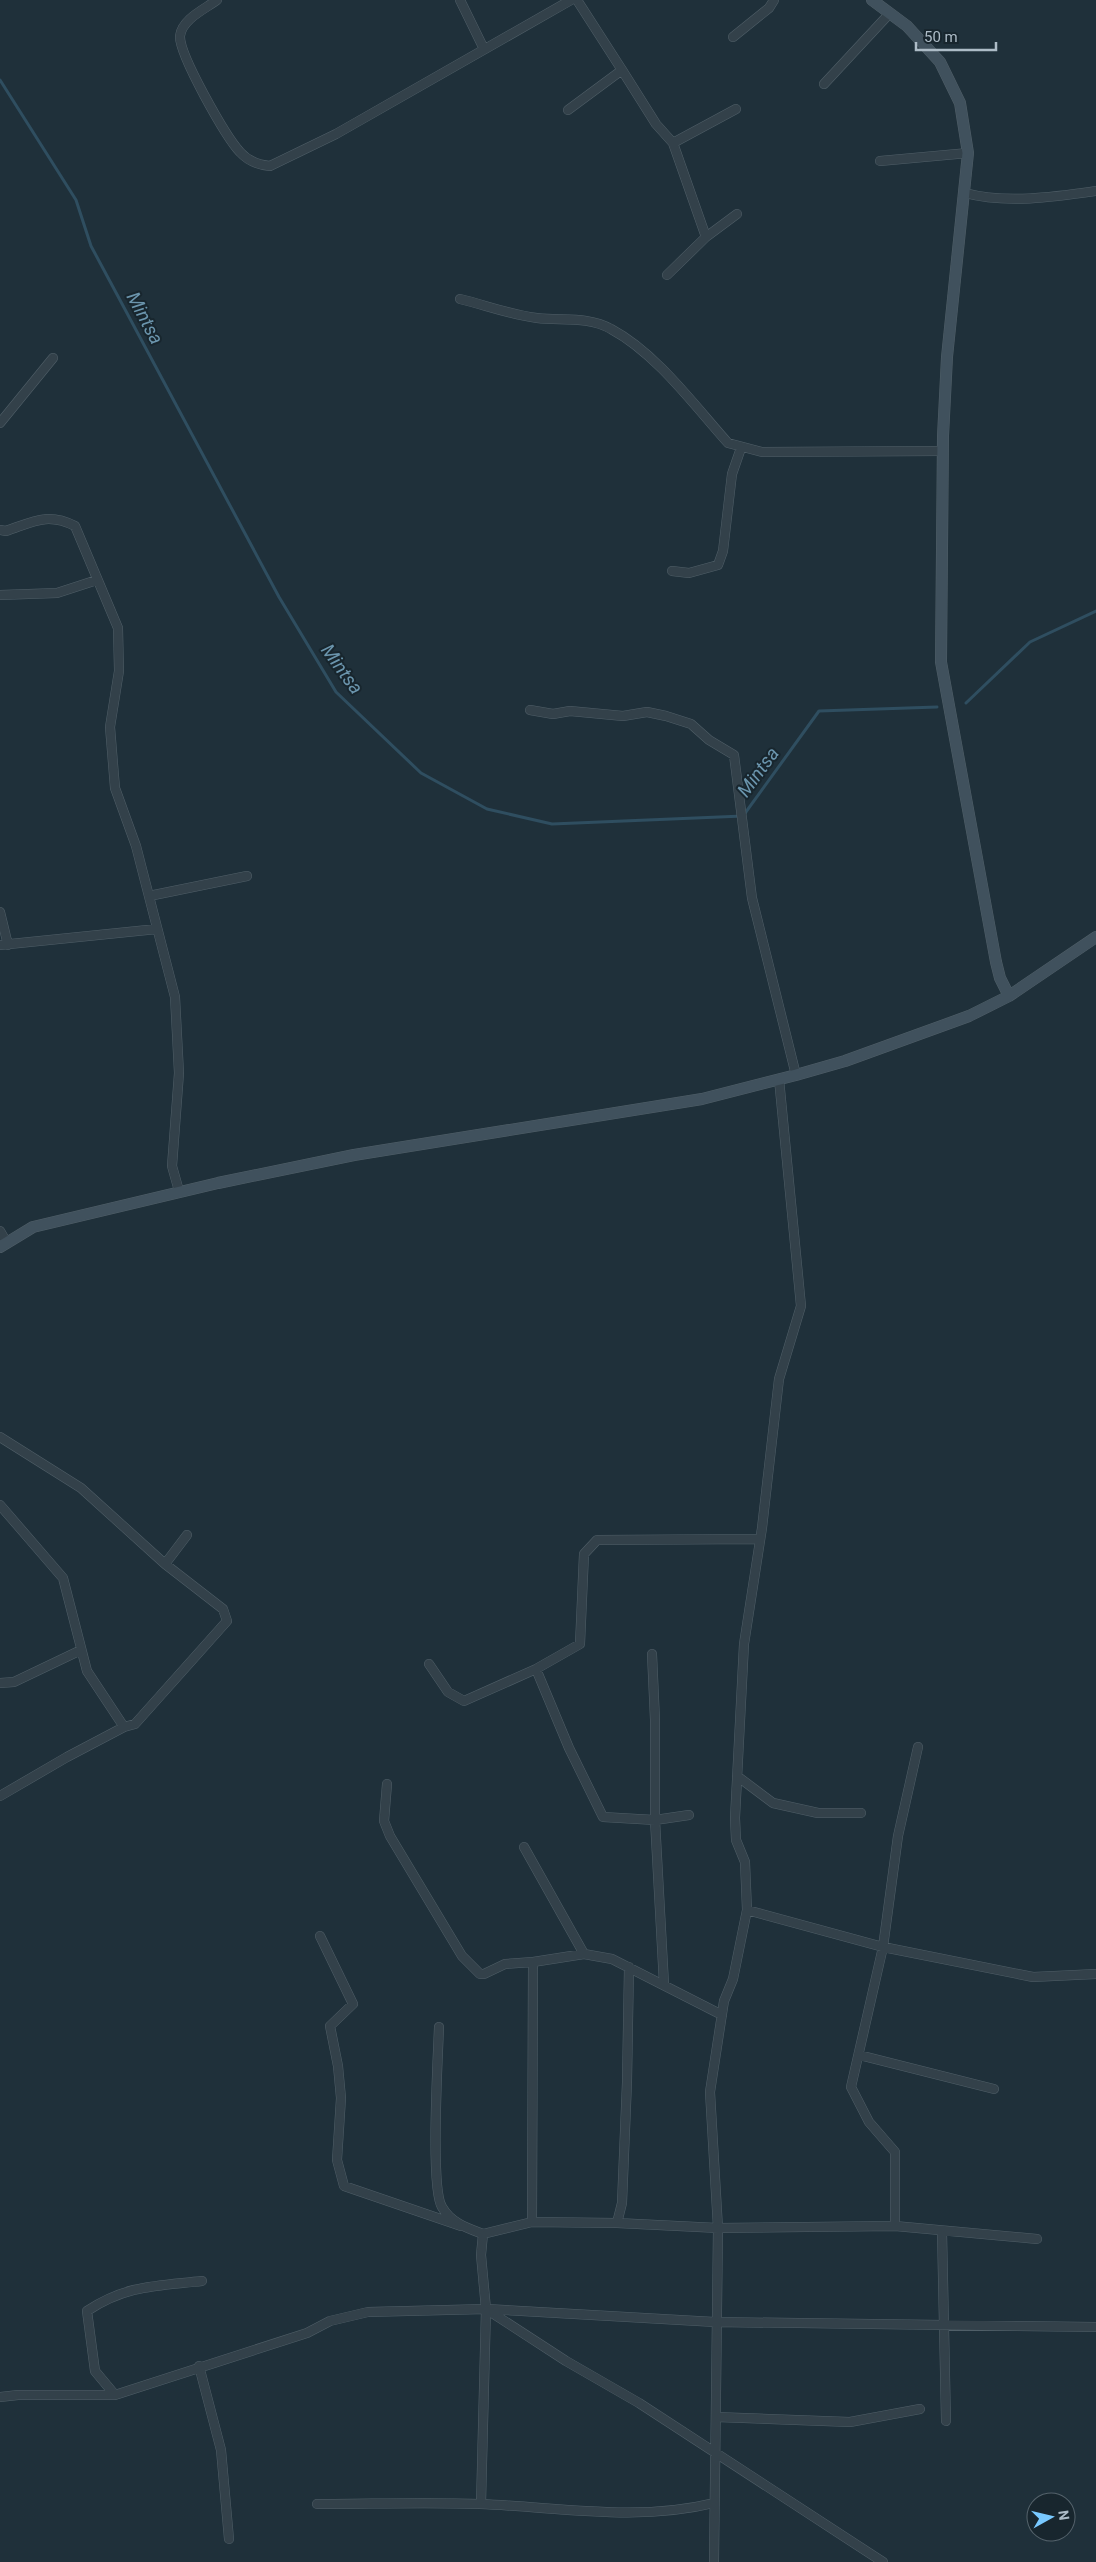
<svg xmlns="http://www.w3.org/2000/svg" width="1096" height="2562" viewBox="0 0 1096 2562" font-family="Roboto,sans-serif">
<style>
.lines{fill:none;stroke-linecap:round;stroke-linejoin:round}
.stream{stroke:#2f4e60;stroke-width:3}
.street-casing{stroke:#505f68;stroke-width:10}
.secondary-casing{stroke:#505f68;stroke-width:12}
.street{stroke:#33414a;stroke-width:9}
.secondary{stroke:#40515d;stroke-width:11}
.labels{text-anchor:middle;dominant-baseline:central;stroke-width:4;stroke-linejoin:round;paint-order:stroke}
.water-label{font-size:19px;font-style:italic;fill:#6b95ad;stroke:#18262e}
</style>
<rect width="100%" height="100%" fill="#1f303a"/>
<g class="lines">
<!-- stream -->
<path class="stream" d="M0,80L76,200L91,246L113,287L279,597L336,692L421,773L487,809L552,824L743,816L819,711L937,707
M966,703L1030,642L1096,611"/>
<!-- street casing -->
<g class="street-casing">
<path id="street" d="M217,0C205,9 182,19 180,36C179,55 226,137 240,152C248,161 259,165 270,166L336,134L571,0
M460,0L484,49
M577,0L622,70
M733,37L769,8L774,0
M824,84L890,13
M568,110L622,70L656,124L673,143L706,237
M673,143L736,109
M880,161L968,153
M965,193C1006,204 1054,197 1096,191
M667,275L706,237L737,214
M460,299C485,305 511,315 537,318C562,321 588,316 611,329C656,353 694,405 728,443L762,452L942,451
M0,423L53,358
M0,530L6,531C33,522 47,512 75,526L118,628L119,671L110,727L115,788L136,846L175,997L179,1073L172,1166L179,1191
M672,571L689,573L718,565L723,551L732,474L741,448
M0,595L57,593L97,580
M530,710L553,714L570,711L623,716L647,712L666,716L691,724L709,740L734,755L752,898L796,1075
M149,896L247,876
M0,912L8,945
M0,945L157,929
M0,1231L7,1243
M0,1437L81,1488L165,1564L187,1535
M0,1505L63,1578L87,1671L124,1727
M652,1654L655,1720V1820L664,1984
M429,1664L448,1692L464,1701L536,1669L580,1644L584,1554L597,1540L760,1539
M536,1669L569,1748L603,1817L655,1820L689,1815
M0,1683L14,1682L81,1650
M737,1776L773,1803L818,1813H861
M387,1784L384,1821L390,1836L462,1956L480,1974H484L505,1964L533,1962
M0,1796L67,1757L124,1727L135,1724L227,1621L223,1609L165,1564
M524,1847L584,1954
M747,1910L883,1947L1033,1977L1096,1974
M320,1936L353,2004L330,2026L338,2066L341,2098L337,2160L344,2186L461,2226
M439,2027C438,2057 430,2188 442,2207C451,2223 467,2228 483,2234
M859,2055L994,2089
M532,2222L533,1962L584,1954L612,1959L722,2015
M617,2223L622,2203L627,2082L629,1967
M895,2226V2152L869,2122L851,2087L883,1947L898,1836L918,1747
M942,2231L946,2421
M486,2309L566,2361L639,2403L883,2562
M199,2366L221,2450L229,2539
M115,2395L95,2371L87,2311C126,2285 157,2286 202,2281
M0,2397L18,2395H115L307,2333L330,2321L368,2312L486,2309L715,2322L1096,2327
M716,2417L850,2422L920,2409
M317,2504C372,2504 426,2502 480,2504C558,2507 637,2522 714,2503
M481,2504L486,2309L481,2255L483,2234L532,2222L617,2223L718,2228L895,2226L1037,2239
M714,2562L718,2228L710,2092L724,2001L733,1979L747,1910L745,1862L736,1840L735,1818L744,1644L762,1528L779,1379L801,1306L779,1079"/>
</g>
<!-- secondary casing -->
<g class="secondary-casing">
<path id="secondary" d="M872,0L907,26L940,62L960,103L968,153L947,357L943,436L941,662L996,962L1000,978L1009,996
M0,1247L33,1227L218,1183L354,1155L702,1099L796,1075L845,1061L969,1016L1009,996L1096,937"/>
</g>
<!-- street -->
<use href="#street" class="street"/>
<!-- secondary -->
<use href="#secondary" class="secondary"/>
</g>
<g class="labels">
<!-- water labels -->
<g class="water-label">
<text transform="translate(145 318) rotate(62)">Mintsa</text>
<text transform="translate(342 669) rotate(54)">Mintsa</text>
<text transform="translate(758 772) rotate(-54)">Mintsa</text>
</g>
</g>
<!-- north arrow -->
<g transform="translate(1051 2517) rotate(82)"><circle r="24" fill="#18262e" stroke="#54626b"/>
<path d="M0-4L9 19L0 12L-9 19Z" fill="#79c9ff"/>
<text y="-8" font-size="14" font-weight="bold" text-anchor="middle" fill="#adbcc7">N</text>
</g>
<!-- scale -->
<path d="M916 42v8h80v-8" fill="none" stroke="#adbcc7" stroke-width="2.5"/>
<text x="924" y="42" font-size="15" fill="#adbcc7" stroke="#18262e" stroke-width="4" paint-order="stroke">50 m</text>
</svg>
